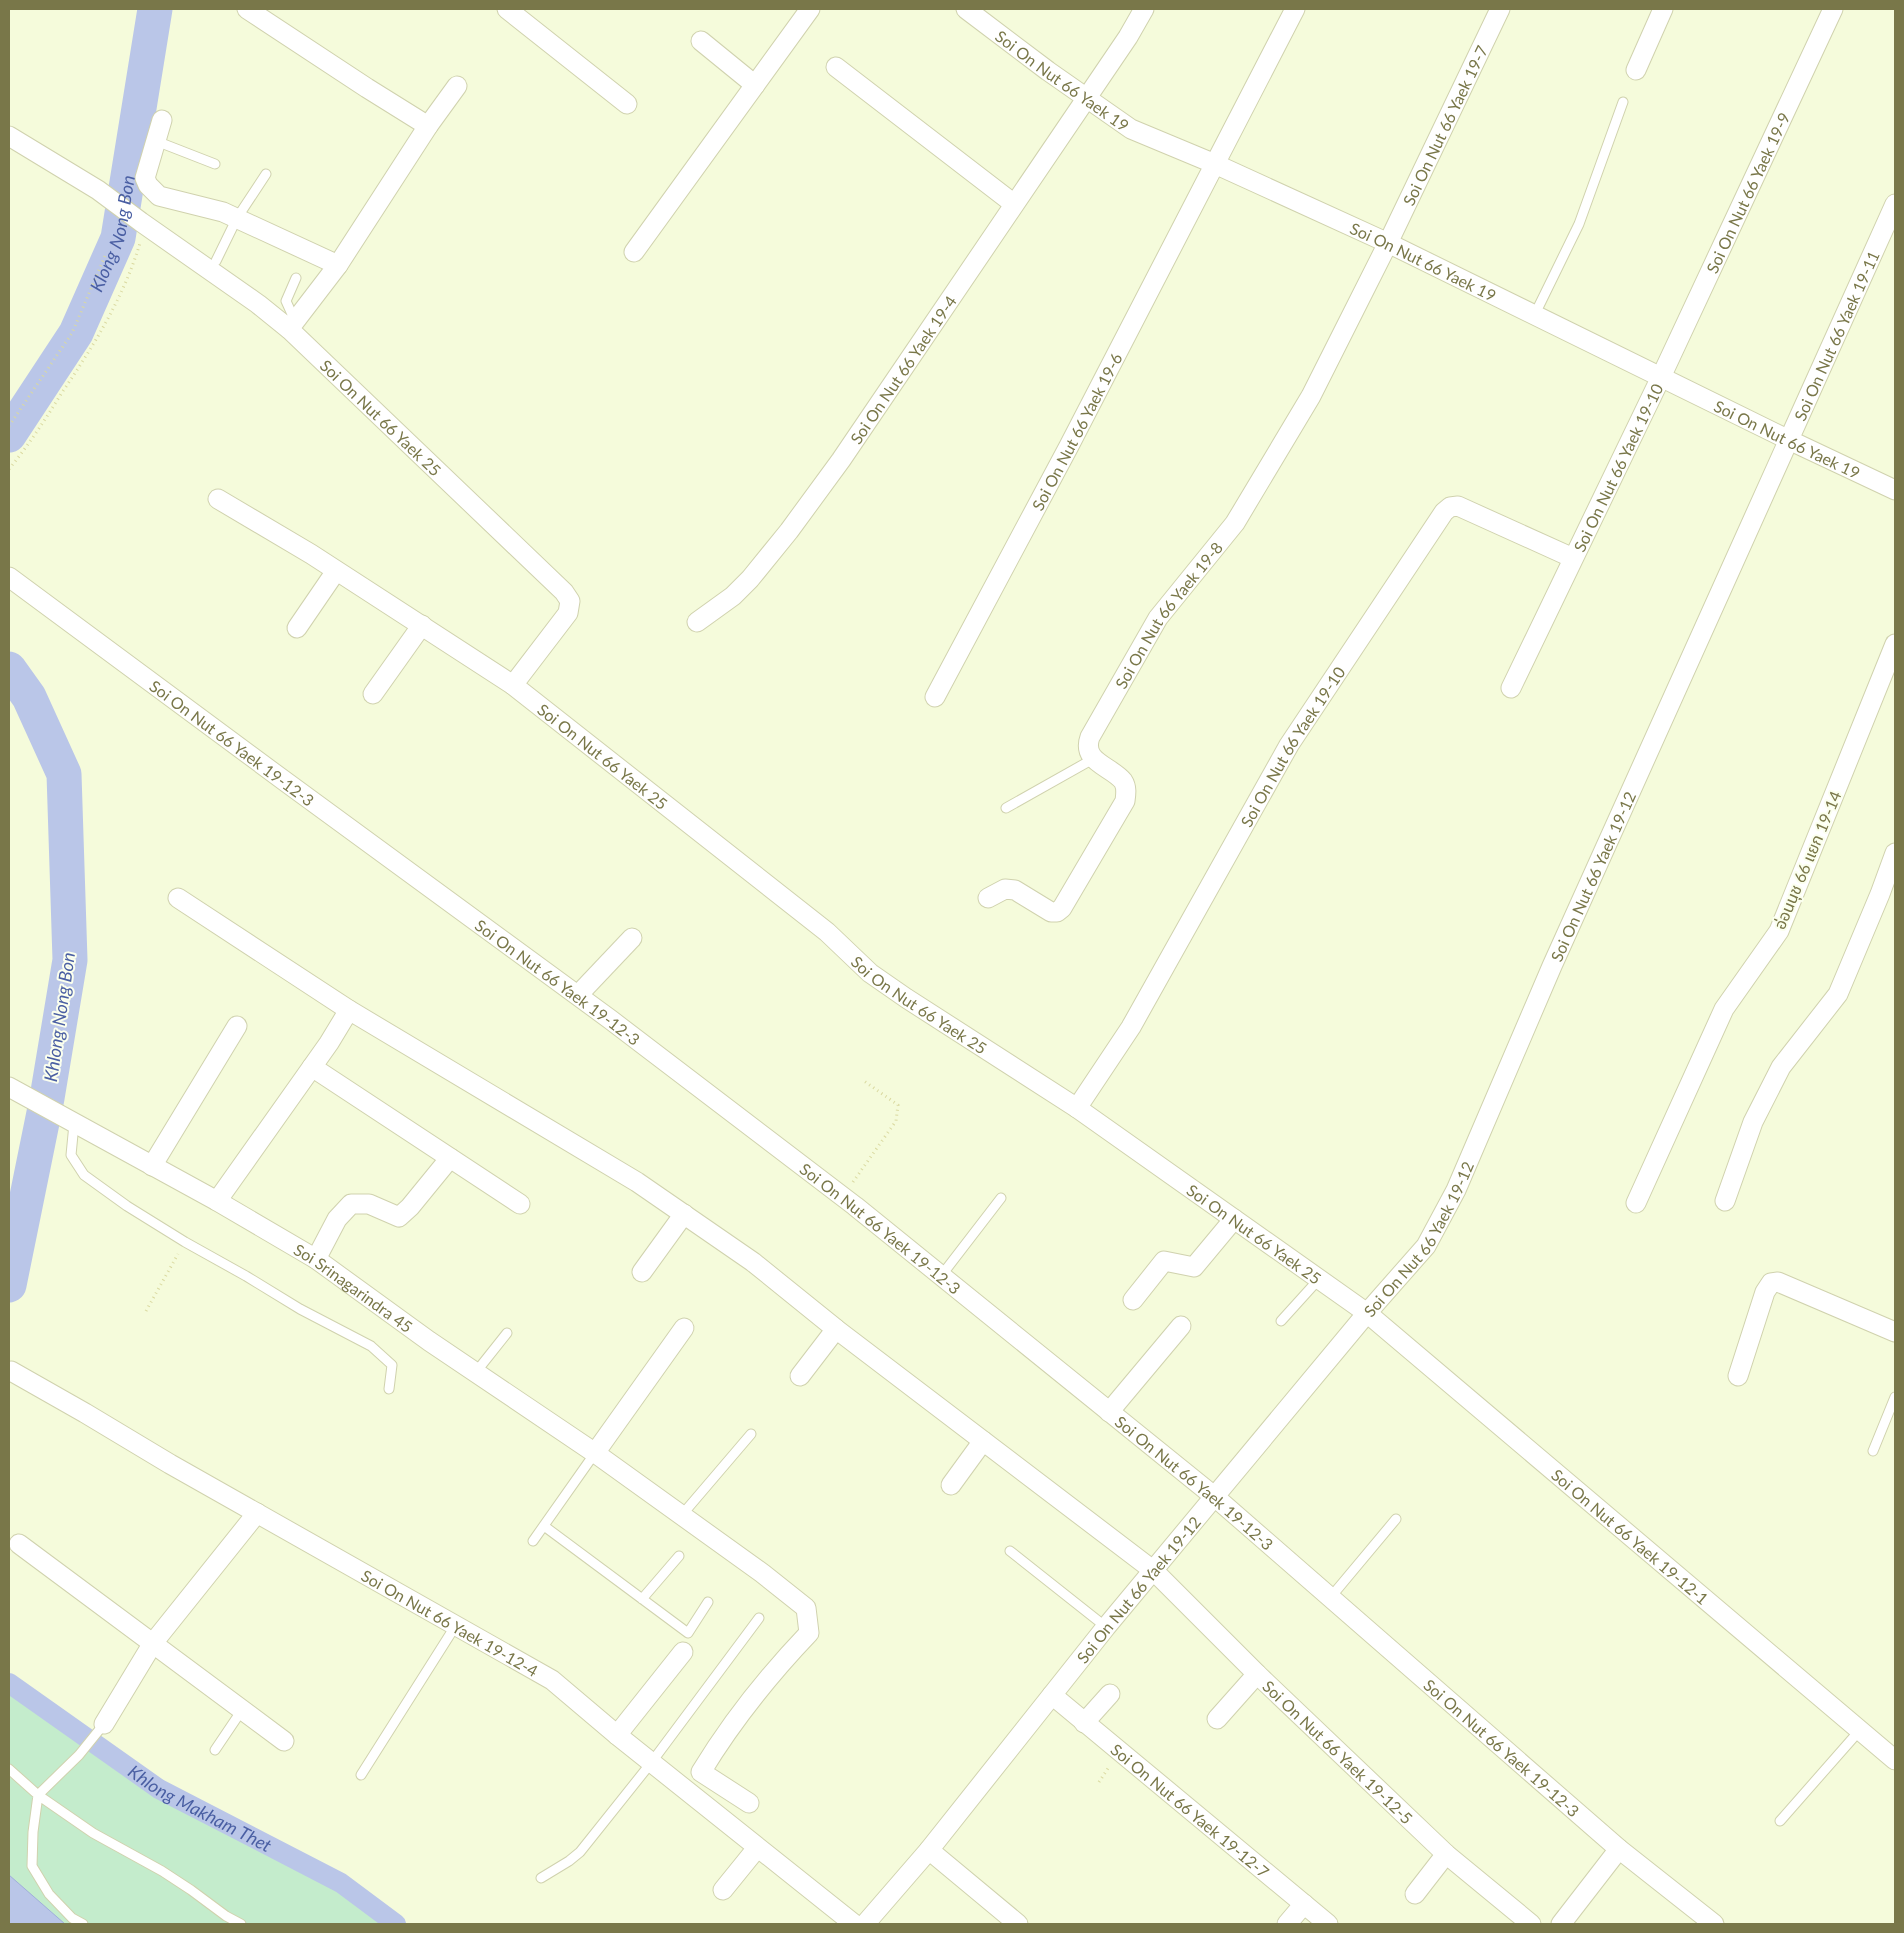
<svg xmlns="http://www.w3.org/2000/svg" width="1904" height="1933" viewBox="0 0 1904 1933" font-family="Lato,'Noto Sans Thai',sans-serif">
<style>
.residential{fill:#f5fbdb}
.green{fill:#c4eccc}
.water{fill:#bac6e8;stroke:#a0aedb}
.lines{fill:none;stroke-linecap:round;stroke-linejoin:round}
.canal{stroke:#bac6e8;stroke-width:20}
.river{stroke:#bac6e8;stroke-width:35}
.lane-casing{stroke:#d0d2ae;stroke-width:11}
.street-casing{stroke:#d0d2ae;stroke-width:21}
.path{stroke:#dad9a0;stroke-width:3;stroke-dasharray:1 4;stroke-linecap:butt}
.lane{stroke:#fff;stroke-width:9}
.street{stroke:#fff;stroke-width:19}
.labels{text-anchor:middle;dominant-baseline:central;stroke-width:4;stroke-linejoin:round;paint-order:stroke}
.street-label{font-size:16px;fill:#797749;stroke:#fbffee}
.water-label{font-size:18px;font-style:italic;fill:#4a5fa3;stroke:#fbffee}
</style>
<rect width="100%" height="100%" fill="#f9fde7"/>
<!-- residential -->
<path class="residential" d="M9,9H1895V1924H9Z"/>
<!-- green -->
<path class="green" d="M9,1683L159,1789L341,1883L396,1924H9Z"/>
<!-- water -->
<path class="water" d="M9,1875L65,1924H9Z"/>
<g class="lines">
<!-- canal -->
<path class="canal" id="s1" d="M9,1683L159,1789L341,1883L396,1924"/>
<!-- river -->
<g class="river">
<path id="s2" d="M9,435L76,333L118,238L155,9"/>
<path d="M9,669L29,697L64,774L70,960L47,1098L9,1285"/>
</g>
<!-- lane casing -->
<g class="lane-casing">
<path id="lane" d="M156,141L215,164
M216,261L237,218L266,174
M1535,314L1579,224L1623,102
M295,321L286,301L296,278
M1006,808L1093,759
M74,1124L71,1155L84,1175L127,1206L185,1242L246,1276L300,1309L371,1346L392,1365L389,1389
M941,1276L1001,1198
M1281,1321L1319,1279
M476,1372L507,1333
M1873,1451L1895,1397
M681,1516L751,1434
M544,1526L688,1633L708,1602
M533,1541L595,1453
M1010,1551L1106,1627
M1330,1598L1396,1519
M642,1599L679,1556
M215,1750L242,1710
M9,1769L38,1795L93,1833L162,1871L191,1890L226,1916L241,1924
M361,1775L456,1625
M1780,1821L1860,1730
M541,1878L569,1861L580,1852L651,1763L759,1618
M83,1924L72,1918L49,1894L32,1866L33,1832L38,1795L79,1755L104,1724"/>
</g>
<!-- street casing -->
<g class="street-casing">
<g id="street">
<path d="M247,9L367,88L428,126"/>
<path d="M507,9L627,104"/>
<path id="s3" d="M966,9L1048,71L1131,129L1215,164L1388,243L1789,440L1895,490"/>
<path d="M701,41L755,85"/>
<path d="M836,67L1014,204"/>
<path d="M1636,70L1663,9"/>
<path d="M162,120L145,178L148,185L159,196L223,212L338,265"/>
<path id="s4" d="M9,136L98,190L141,222L258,304L289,329L564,592L570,601L568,613L513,685L827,932L870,973L906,998L1077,1108L1367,1313L1895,1760"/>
<path d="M634,252L810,9"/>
<path d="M289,329L338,265L428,126L457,86"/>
<path d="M218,499L311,554L513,685"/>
<path id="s5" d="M9,577L286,782L611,1020L855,1206L1215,1497L1619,1849L1714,1924"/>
<path id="s6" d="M697,622L733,596L750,579L789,531L841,460L1128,37L1144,9"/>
<path d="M297,628L336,571"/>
<path id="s7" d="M1511,688L1661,377L1833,9"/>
<path d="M373,694L422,625"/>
<path id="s8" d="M935,697L1069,446L1295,9"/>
<path id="s9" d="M178,898L349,1010L637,1182L753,1262L836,1329L1154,1571L1257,1674L1446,1854L1531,1924"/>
<path id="s10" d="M988,898L1005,889L1015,890L1051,912H1057L1062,908L1125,801C1126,794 1127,787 1123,781C1111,766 1081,762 1090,737L1158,618L1235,523L1311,396L1388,243L1500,9"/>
<path d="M578,995L632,938"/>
<path d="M312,1067L520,1204"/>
<path id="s11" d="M9,1087L217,1201L316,1259L429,1341L595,1453L762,1573L806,1608L809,1633C768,1676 732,1721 701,1772L749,1803"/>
<path id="s12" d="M1077,1108L1131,1027L1289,745L1444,512L1450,507L1458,506L1573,558"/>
<path d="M152,1166L237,1026"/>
<path d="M217,1201L329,1043L349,1010"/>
<path d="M1725,1201L1753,1122L1781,1067L1838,994L1880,894L1895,853"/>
<path d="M1636,1203L1724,1009L1779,931L1895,644"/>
<path d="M316,1259L337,1219L351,1204H369L399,1217L410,1207L450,1158"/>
<path d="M642,1272L684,1214"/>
<path d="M1133,1300L1164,1261L1194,1267L1234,1219"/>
<path id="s13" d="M11,1371L85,1413L170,1464L552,1680L617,1735L854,1924"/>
<path d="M800,1376L836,1329"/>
<path d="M1738,1376L1765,1292L1771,1283L1778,1282L1895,1332"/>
<path d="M1109,1412L1181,1326"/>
<path d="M595,1453L684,1328"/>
<path d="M951,1485L983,1441"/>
<path d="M19,1544L284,1741"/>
<path id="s14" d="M1052,1695L1328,1924"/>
<path d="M1217,1719L1257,1674"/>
<path d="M1084,1723L1110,1694"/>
<path d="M104,1724L153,1643L257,1513"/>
<path d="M617,1735L683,1652"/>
<path d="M929,1850L1018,1924"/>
<path d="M723,1890L757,1848"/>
<path d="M1415,1894L1446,1854"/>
<path id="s15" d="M865,1924L929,1850L1106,1627L1367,1313L1426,1246L1456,1190L1552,966L1895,204"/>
<path d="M1287,1924L1304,1904"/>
<path d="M1561,1924L1619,1849"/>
</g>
</g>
<!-- path -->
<path class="path" d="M9,426L72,333L105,256
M9,469C28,446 45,420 61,394C93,347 124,297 140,243
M853,1182L896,1121L898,1105L864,1081
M146,1311L178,1254
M1099,1782L1109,1767"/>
<!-- lane -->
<use href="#lane" class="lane"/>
<!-- street -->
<use href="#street" class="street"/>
</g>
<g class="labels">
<!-- street labels -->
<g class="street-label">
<text stroke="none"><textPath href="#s3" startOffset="120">Soi On Nut 66 Yaek 19</textPath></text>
<text stroke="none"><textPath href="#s10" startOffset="998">Soi On Nut 66 Yaek 19-7</textPath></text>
<text stroke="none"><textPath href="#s7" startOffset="549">Soi On Nut 66 Yaek 19-9</textPath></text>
<text stroke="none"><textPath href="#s3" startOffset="525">Soi On Nut 66 Yaek 19</textPath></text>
<text stroke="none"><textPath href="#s15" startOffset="1879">Soi On Nut 66 Yaek 19-11</textPath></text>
<text stroke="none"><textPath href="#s6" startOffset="328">Soi On Nut 66 Yaek 19-4</textPath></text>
<text stroke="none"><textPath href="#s4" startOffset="468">Soi On Nut 66 Yaek 25</textPath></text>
<text stroke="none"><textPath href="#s8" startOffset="301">Soi On Nut 66 Yaek 19-6</textPath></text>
<text stroke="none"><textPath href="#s3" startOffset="930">Soi On Nut 66 Yaek 19</textPath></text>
<text stroke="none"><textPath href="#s7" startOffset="245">Soi On Nut 66 Yaek 19-10</textPath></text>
<text stroke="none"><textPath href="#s10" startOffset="434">Soi On Nut 66 Yaek 19-8</textPath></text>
<text stroke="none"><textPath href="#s5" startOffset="278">Soi On Nut 66 Yaek 19-12-3</textPath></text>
<text stroke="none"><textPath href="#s12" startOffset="421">Soi On Nut 66 Yaek 19-10</textPath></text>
<text stroke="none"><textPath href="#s4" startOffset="949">Soi On Nut 66 Yaek 25</textPath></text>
<text transform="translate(1807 860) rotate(-67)">อ่อนนุช 66 แยก 19-14</text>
<text stroke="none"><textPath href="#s15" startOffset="1286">Soi On Nut 66 Yaek 19-12</textPath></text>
<text stroke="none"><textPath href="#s5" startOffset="682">Soi On Nut 66 Yaek 19-12-3</textPath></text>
<text stroke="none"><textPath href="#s4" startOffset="1352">Soi On Nut 66 Yaek 25</textPath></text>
<text stroke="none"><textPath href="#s5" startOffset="1088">Soi On Nut 66 Yaek 19-12-3</textPath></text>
<text stroke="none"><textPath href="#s4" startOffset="1758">Soi On Nut 66 Yaek 25</textPath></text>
<text stroke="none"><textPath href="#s15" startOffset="882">Soi On Nut 66 Yaek 19-12</textPath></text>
<text stroke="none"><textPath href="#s11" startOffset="399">Soi Srinagarindra 45</textPath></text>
<text stroke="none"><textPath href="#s5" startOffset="1492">Soi On Nut 66 Yaek 19-12-3</textPath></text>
<text stroke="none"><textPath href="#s4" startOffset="2241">Soi On Nut 66 Yaek 19-12-1</textPath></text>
<text stroke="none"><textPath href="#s15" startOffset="432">Soi On Nut 66 Yaek 19-12</textPath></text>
<text stroke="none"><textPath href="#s13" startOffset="506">Soi On Nut 66 Yaek 19-12-4</textPath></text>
<text stroke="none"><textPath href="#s5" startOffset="1898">Soi On Nut 66 Yaek 19-12-3</textPath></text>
<text stroke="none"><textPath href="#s9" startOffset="1445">Soi On Nut 66 Yaek 19-12-5</textPath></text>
<text stroke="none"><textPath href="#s14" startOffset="180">Soi On Nut 66 Yaek 19-12-7</textPath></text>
</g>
<!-- water labels -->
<g class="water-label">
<text stroke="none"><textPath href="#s2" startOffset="229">Klong Nong Bon</textPath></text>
<text transform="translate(59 1017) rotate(-82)">Khlong Nong Bon</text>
<text stroke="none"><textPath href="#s1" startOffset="229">Khlong Makham Thet</textPath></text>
</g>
</g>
<!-- border -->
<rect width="1904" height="1933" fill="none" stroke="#797749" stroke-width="20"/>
</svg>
